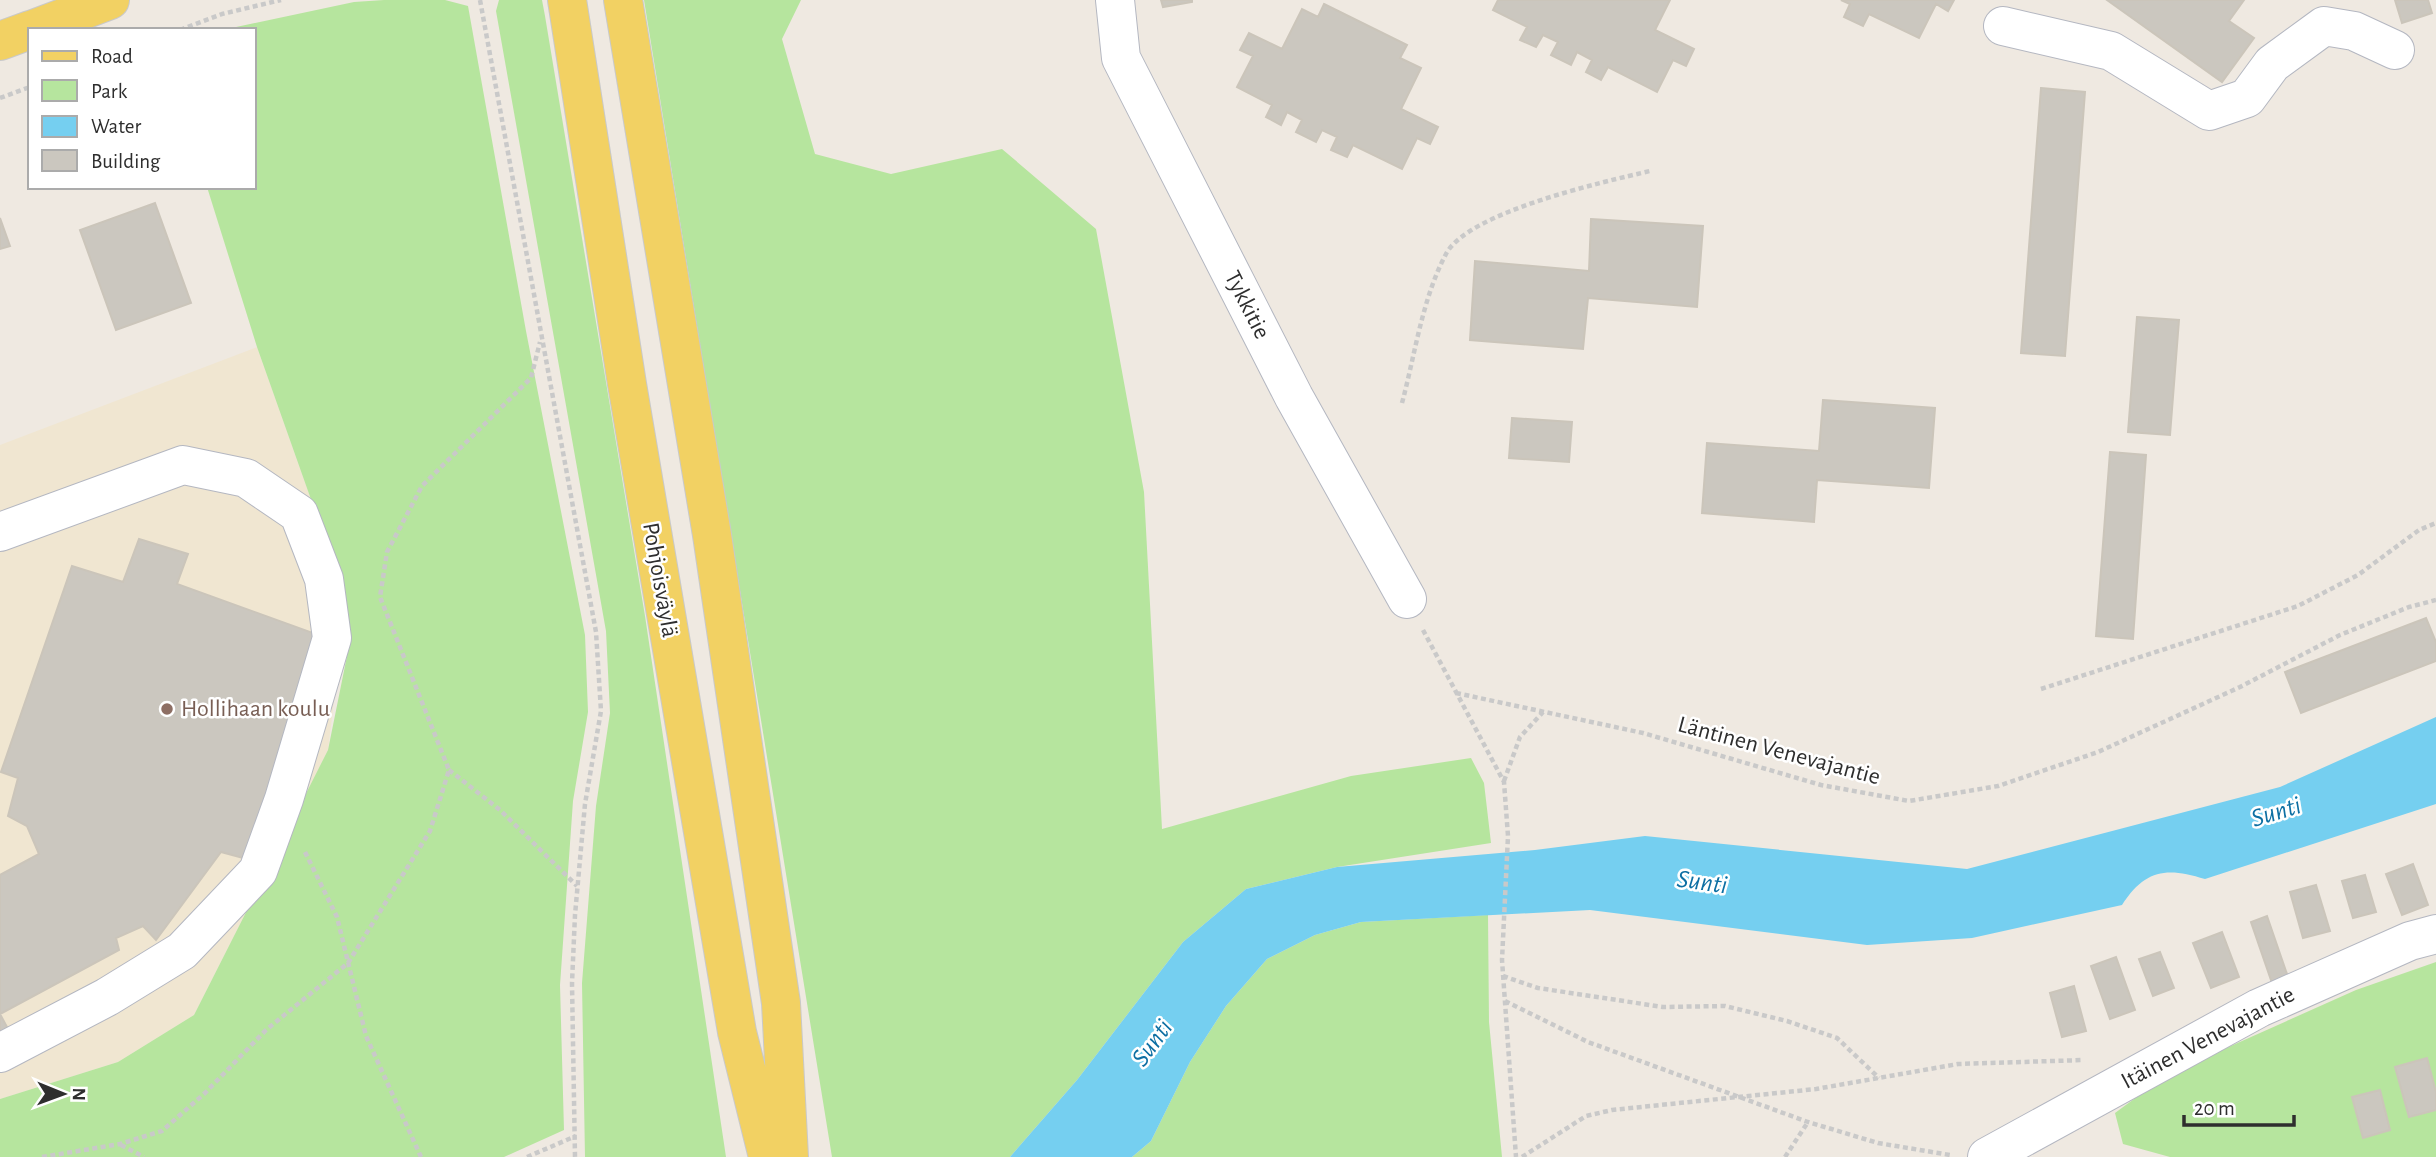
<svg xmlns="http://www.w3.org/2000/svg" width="2436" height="1157" viewBox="0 0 2436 1157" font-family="'Alegreya Sans',sans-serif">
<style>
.education{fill:#f0e6d1}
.green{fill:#b6e59e}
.water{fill:#75cff0}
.building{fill:#cbc7bf;stroke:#cbc5ba;stroke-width:2}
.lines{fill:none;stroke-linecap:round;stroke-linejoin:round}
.minor-casing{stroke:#b4b7c1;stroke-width:40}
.major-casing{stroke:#c9c9c9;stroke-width:40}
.path{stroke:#c9c9c9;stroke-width:4.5;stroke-dasharray:5 3.5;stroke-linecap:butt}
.minor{stroke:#fff;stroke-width:38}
.major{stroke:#f2d163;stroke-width:38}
.education-dot{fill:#8d6e63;stroke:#fff;stroke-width:2.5}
.labels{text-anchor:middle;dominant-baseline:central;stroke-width:5;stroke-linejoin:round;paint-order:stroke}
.street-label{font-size:24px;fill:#2e2e2e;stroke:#fff}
.education-label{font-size:24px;fill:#785e54;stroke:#fff;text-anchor:start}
.water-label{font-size:26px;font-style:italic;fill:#0d6fa3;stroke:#fff}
</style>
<rect width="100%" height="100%" fill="#efe9e1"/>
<!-- education -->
<path class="education" d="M257,347L342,587L338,668L328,750L194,1015L118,1062L0,1099V445Z"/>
<!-- green -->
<path class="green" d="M384,0H445L468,6L526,331L585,635L588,712L573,801L560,985L564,1130L504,1157H0V1099L118,1062L194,1015L328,750L347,656L342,587L257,347L207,187H254V30H222L354,2Z
M499,0H542L545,16L645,616L726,1157H585L582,983L596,806L610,713L606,631L496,11Z
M644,0H801L782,39L815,154L891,174L1002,149L1096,229L1144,492L1162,829L1351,776L1471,758L1484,783L1491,843L1337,867L1246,889L1183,942L1077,1080L1010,1157H832Z
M1488,915L1489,1022L1502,1157H1132L1151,1141L1190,1062L1226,1006L1267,959L1315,935L1361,922Z
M2436,962V1157H2170L2123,1144L2115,1113L2168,1074L2356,990Z"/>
<!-- water -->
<path class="water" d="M2436,717V804L2205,879C2167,867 2145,869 2122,905L1972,938L1867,945L1590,910L1361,922L1315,935L1267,959L1226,1006L1190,1062L1151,1141L1132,1157H1010L1077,1080L1183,942L1246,889L1337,867L1535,850L1645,836L1967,869L2280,787Z"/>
<!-- building -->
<path class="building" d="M1161,0H1192V2L1163,7Z
M1498,0H1670L1655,30L1694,49L1686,66L1673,60L1657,92L1608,67L1601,80L1586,72L1592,60L1577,52L1571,65L1551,55L1558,42L1543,35L1536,47L1520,40L1527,27L1493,10Z
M1841,0H1954L1948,11L1936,4L1919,38L1869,14L1863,26L1844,17L1850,4Z
M2107,0H2244L2229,21L2254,38L2222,82Z
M2395,0H2428L2432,13L2402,23Z
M1324,4L1407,45L1400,58L1421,68L1401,109L1438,127L1430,144L1417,138L1402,169L1353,145L1347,157L1331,150L1337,137L1322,130L1316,142L1296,132L1302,120L1287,112L1281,125L1266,117L1272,105L1237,87L1253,56L1240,50L1249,33L1282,49L1302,9L1318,17Z
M2041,88L2085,92L2065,356L2021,353Z
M155,203L191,303L116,330L80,230Z
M0,218L10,246L0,249Z
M1591,219L1703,226L1697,307L1588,298L1583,349L1470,340L1475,261L1589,271Z
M2137,317L2179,320L2170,435L2128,432Z
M1823,400L1935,408L1929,488L1817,480L1814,522L1702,513L1707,443L1819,451Z
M1512,418L1572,422L1569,462L1509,458Z
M2110,452L2146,455L2133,639L2096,636Z
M139,539L188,554L177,584L324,637L247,859L221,852L156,940L143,926L116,938L119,950L0,1014L8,1029L0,1034V875L39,854L27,826L8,816L18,778L1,772L72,566L123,582Z
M2426,618L2436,642V661L2301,713L2285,672Z
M2413,864L2428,905L2402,915L2386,874Z
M2365,875L2376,912L2353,918L2342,881Z
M2316,885L2330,931L2303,938L2290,892Z
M2267,916L2288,977L2272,983L2251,922Z
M2222,932L2239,977L2211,988L2193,943Z
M2160,952L2174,988L2153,996L2139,959Z
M2116,957L2135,1010L2110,1019L2091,966Z
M2074,986L2086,1031L2062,1037L2050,993Z
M2427,1058L2436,1092V1110L2409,1117L2395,1067Z
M2380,1090L2390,1130L2363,1138L2352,1097Z"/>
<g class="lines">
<!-- minor casing -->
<g class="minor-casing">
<path id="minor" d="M1115,0L1121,58L1294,397L1407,599
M2003,26L2111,51L2209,111L2247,98L2272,64L2324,26L2354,31L2395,50
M0,532L183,465L246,478L299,514L324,579L332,638L284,799L258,871L182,951L107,997L0,1053
M1987,1157L2259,1008L2410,941L2436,934"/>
</g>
<!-- major casing -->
<g class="major-casing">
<path id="major" d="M567,0L627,384L737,1032L768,1157
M623,0L712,535L781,1003L789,1157
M31,30L110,0
M0,41L30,30"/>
</g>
<!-- path -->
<path class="path" d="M480,0L596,632L601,711L585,804L575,915L572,983L575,1157
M180,30L222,14L281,0
M0,98L30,87
M1402,403C1415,355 1422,299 1446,254C1468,212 1603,182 1650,171
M1423,630L1504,782L1508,836L1502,960L1516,1157
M2041,689L2298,606L2358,575L2419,530L2436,523
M1456,693L1643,733L1821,785L1909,801L1998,786L2098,752L2240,687L2340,635L2409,607L2436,600
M449,770L500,810L577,886
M1504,781L1520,737L1543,712
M305,852L337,917L366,1036L421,1157
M1503,976L1538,988L1663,1007L1725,1006L1787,1021L1837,1038L1879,1078
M1505,1001L1588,1042L1808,1122L1878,1143L1950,1155
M121,1145L144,1157
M42,1157L120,1144L162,1131L205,1093L266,1030L348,963L430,831L449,770L380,597L387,552L422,486L531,378L540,342
M527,1157L576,1136
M1522,1157L1586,1116L1612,1110L1816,1089L1958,1064L2084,1060
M1785,1157L1808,1122"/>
<!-- minor -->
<use href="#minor" class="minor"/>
<!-- major -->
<use href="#major" class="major"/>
</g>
<!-- markers -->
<circle class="education-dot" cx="167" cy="709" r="7"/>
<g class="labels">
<!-- street labels -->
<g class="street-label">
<text transform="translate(1247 305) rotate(63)">Tykkitie</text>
<text transform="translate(660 580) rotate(80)">Pohjoisväylä</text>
<text transform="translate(1779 751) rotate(15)">Läntinen Venevajantie</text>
<text transform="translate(2208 1038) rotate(-28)">Itäinen Venevajantie</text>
</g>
<!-- education labels -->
<g class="education-label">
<text x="181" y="709">Hollihaan koulu</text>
</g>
<!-- water labels -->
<g class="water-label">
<text transform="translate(2276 812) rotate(-17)">Sunti</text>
<text transform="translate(1702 882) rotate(8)">Sunti</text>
<text transform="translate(1152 1043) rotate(-54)">Sunti</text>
</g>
</g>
<!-- legend -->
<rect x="28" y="28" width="228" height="161" fill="#ffffff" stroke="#ababab" stroke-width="2"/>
<rect x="42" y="51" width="35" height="10" fill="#f2d163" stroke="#ababab" stroke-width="2"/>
<text x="91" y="63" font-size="21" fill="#2e2e2e">Road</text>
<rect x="42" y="80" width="35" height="21" fill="#b6e59e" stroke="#ababab" stroke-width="2"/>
<text x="91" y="98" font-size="21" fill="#2e2e2e">Park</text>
<rect x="42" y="116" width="35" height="21" fill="#75cff0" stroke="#ababab" stroke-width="2"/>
<text x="91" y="133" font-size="21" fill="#2e2e2e">Water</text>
<rect x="42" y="150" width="35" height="21" fill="#cbc7bf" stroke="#ababab" stroke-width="2"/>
<text x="91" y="168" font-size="21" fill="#2e2e2e">Building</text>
<!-- north arrow -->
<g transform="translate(63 1094) rotate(91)" stroke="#ffffff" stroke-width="5" paint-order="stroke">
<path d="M0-5L12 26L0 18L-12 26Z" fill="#2e2e2e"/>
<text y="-10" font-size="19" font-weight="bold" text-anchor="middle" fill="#2e2e2e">N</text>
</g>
<!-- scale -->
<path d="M2184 1115v10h110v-10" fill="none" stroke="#2e2e2e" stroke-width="3.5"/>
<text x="2194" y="1115" font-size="21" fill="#2e2e2e" stroke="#ffffff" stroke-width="5" paint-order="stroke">20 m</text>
</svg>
